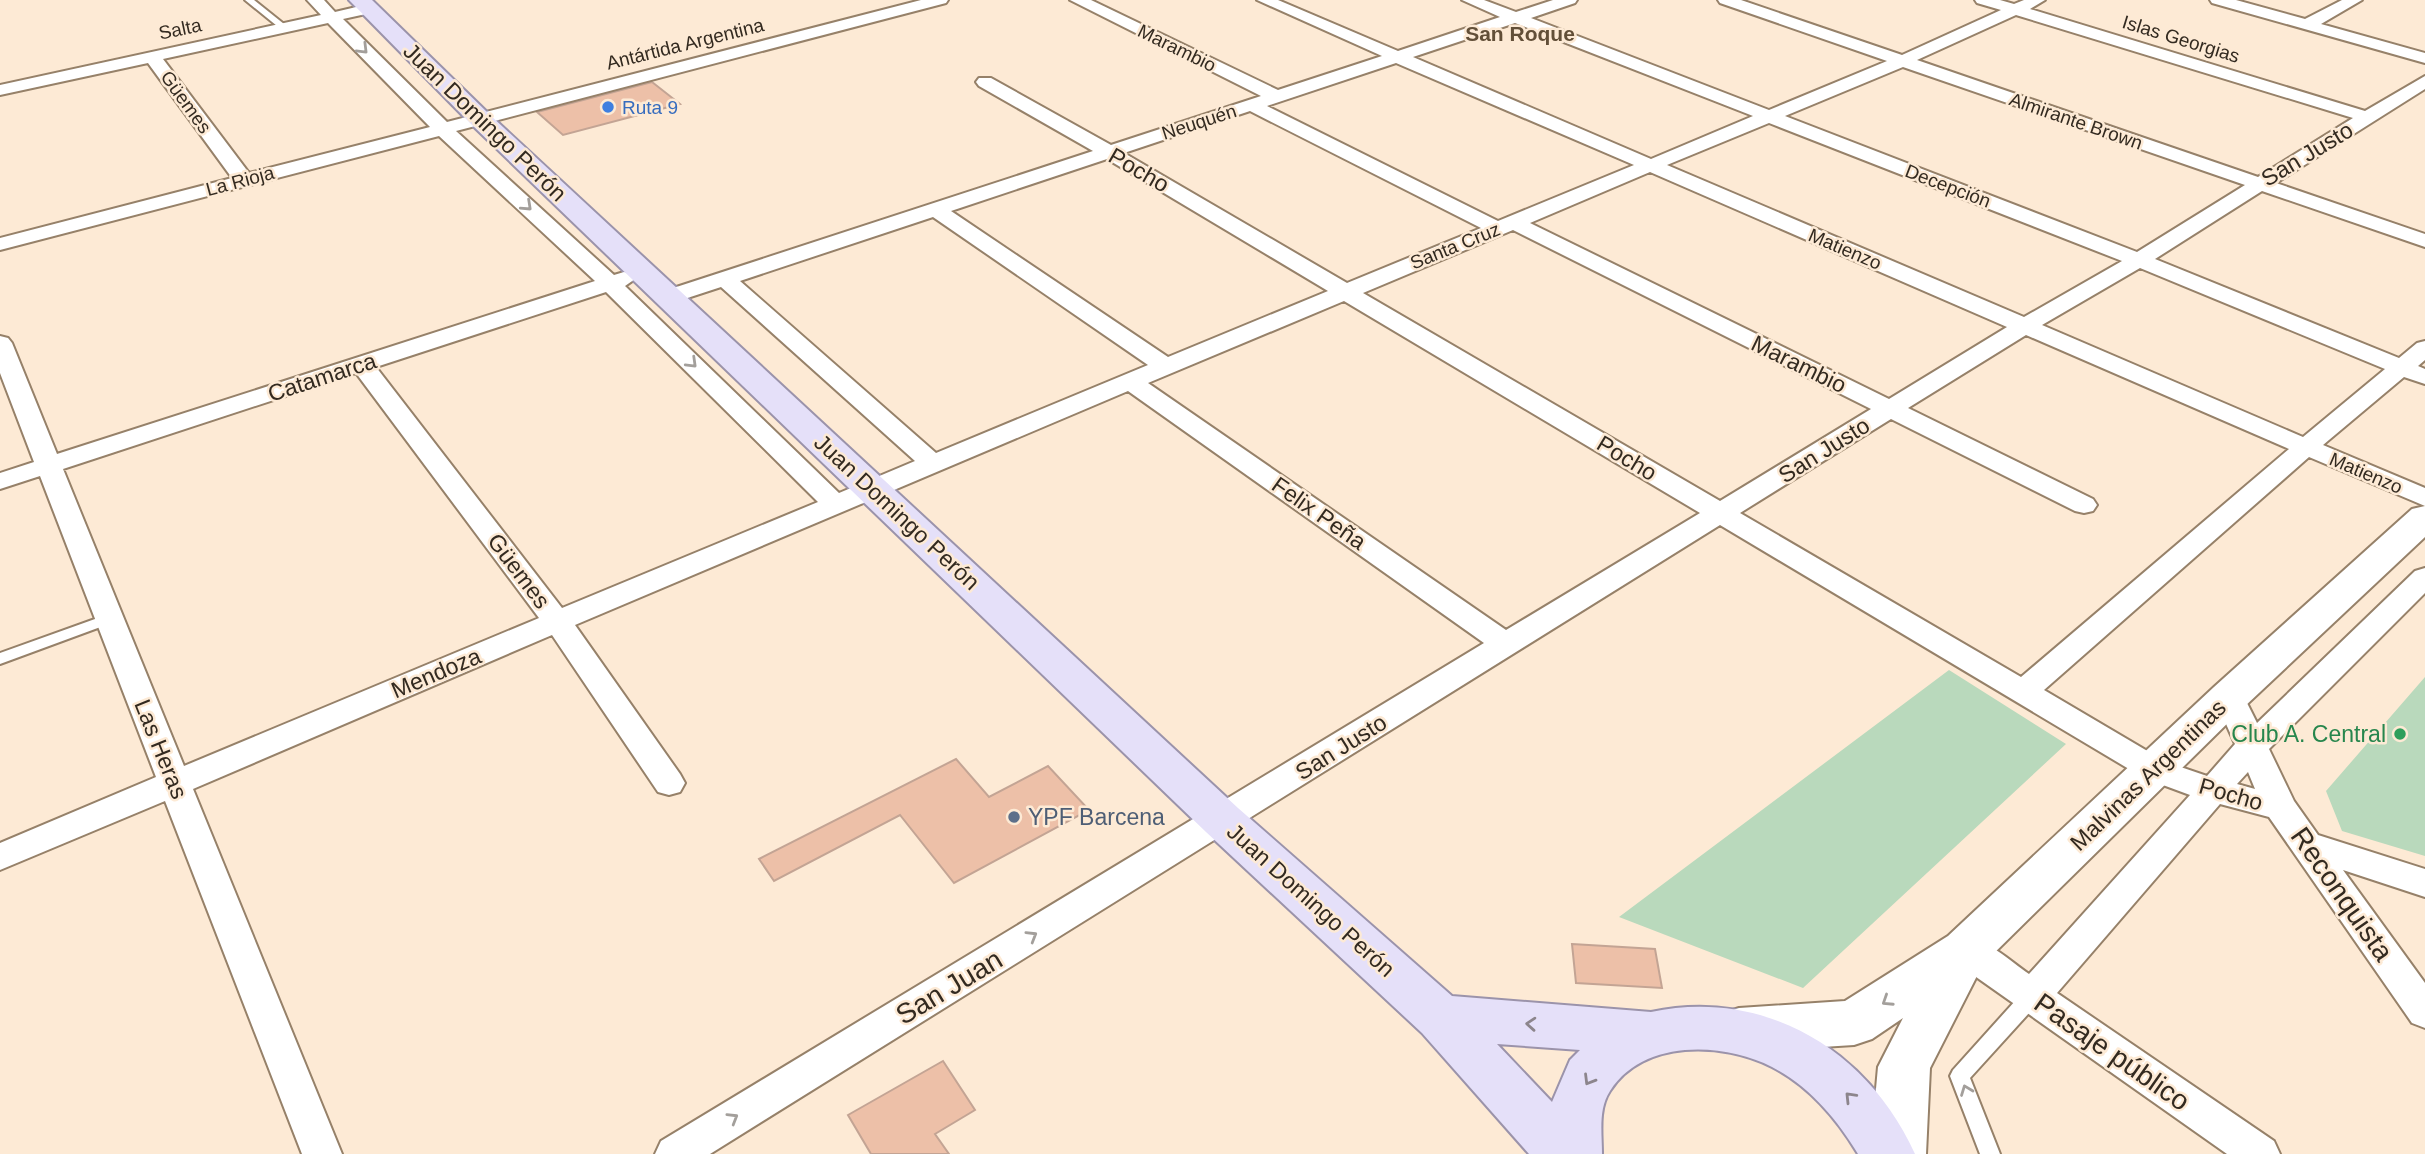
<svg xmlns="http://www.w3.org/2000/svg" width="2425" height="1154" viewBox="0 0 2425 1154" font-family="Arial,sans-serif">
<style>
.green{fill:#b9d9bc}
.building{fill:#edc0a8;stroke:#c3a494;stroke-width:2}
.lines{fill:none;stroke-linecap:round;stroke-linejoin:round}
.service-casing{stroke:#968169;stroke-width:4}
.minor-casing{stroke:#968169;stroke-width:4}
.secondary-casing{stroke:#968169;stroke-width:4}
.primary-casing{stroke:#9b93aa;stroke-width:4}
.service{fill:#fff;fill-rule:evenodd}
.minor{fill:#fff;fill-rule:evenodd}
.secondary{fill:#fff;fill-rule:evenodd}
.primary{fill:#e5e0f9;fill-rule:evenodd}
.oneway{stroke:#a39f9b}
.oneway2{stroke:#8c858c}
.shop-dot{fill:#3f7fe0;stroke:#fdead5;stroke-width:2.5}
.leisure-dot{fill:#2e9e5b;stroke:#fdead5;stroke-width:2.5}
.service-dot{fill:#5c6f8a;stroke:#fdead5;stroke-width:2.5}
.labels{text-anchor:middle;dominant-baseline:central;stroke-width:5;stroke-linejoin:round;paint-order:stroke}
.far-street-label{font-size:19px;fill:#332a20;stroke:#fdead5}
.far-shop-label{font-size:19px;fill:#366cbe;stroke:#fdead5;text-anchor:start}
.far-neighbourhood-label{font-size:21px;font-weight:bold;fill:#624f38;stroke:#fdead5}
.street-label{font-size:23px;fill:#332a20;stroke:#fdead5}
.leisure-label{font-size:23px;fill:#27864d;stroke:#fdead5;text-anchor:end}
.service-label{font-size:23px;fill:#4e5e75;stroke:#fdead5;text-anchor:start}
.near-street-label{font-size:28px;fill:#332a20;stroke:#fdead5}
</style>
<rect width="100%" height="100%" fill="#fdead5"/>
<!-- green -->
<path class="green" d="M1949,670L2066,744L1803,988L1619,917Z
M2425,677V856L2342,831L2326,791Z"/>
<!-- building -->
<path class="building" d="M652,82L680,104L563,135L537,112Z
M956,759L989,797L1048,766L1089,810L954,883L900,815L774,881L759,859Z
M1572,944L1655,949L1662,988L1576,983Z
M943,1061L975,1110L935,1134L949,1154H871L848,1115Z"/>
<g class="lines">
<!-- service casing -->
<g class="service-casing">
<path id="service" d="M245,0H254L289,28L282,30Z
M109,614L116,619L114,622L0,664V653Z
M2032,988L2039,990L2041,996L2039,1002L1970,1078L2000,1154H1980L1950,1076L1953,1070L2025,990Z"/>
</g>
<!-- minor casing -->
<g class="minor-casing">
<path id="minor" d="M307,0H324L335,12L369,4L375,6L377,9L375,12L343,19L447,122L921,0H948L946,3L456,131L614,275L624,272L632,274L635,279L625,286L839,493L915,461L721,287L669,304L661,302L658,297L661,292L1093,151L979,86L976,82L979,78H991L1111,145L1261,96L1070,0H1091L1278,90L1382,56L1257,0H1278L1398,51L1500,17L1462,0H1484L1516,12L1553,0H1577L1575,3L1531,18L1769,110L1887,61L1720,3L1718,0H1741L1902,55L2001,10L1977,3L1975,0H2000L2014,4L2024,0H2045L2030,9L2365,111L2425,76V89L2276,183L2425,234V247L2262,191L2155,259L2399,358L2417,343L2425,341V360L2418,366L2425,369V384L2404,377L2323,445L2425,488V506L2309,457L2044,690L2166,762L2207,776L2235,744L2214,697L2218,689L2229,686L2240,689L2257,723L2415,571L2425,568V593L2269,749L2294,801L2318,835L2425,869V897L2343,870L2425,983V1028L2412,1023L2269,817L2220,804L2057,993L2274,1141L2280,1154H2227L1952,960L1947,950L1952,940C1979,930 2007,959 2029,974L2190,795L2144,778L1720,525L710,1154H655L661,1141L1484,643L1128,391L575,625L680,774L685,783L680,792L669,795L658,792L552,635L193,789L342,1154H302L165,801L0,870V843L156,777L40,476L0,489V473L34,462L0,373V336L8,338L12,343L57,454L595,281L439,136L0,250V238L232,178L148,63L0,95V85L321,15ZM2016,15L2353,118L2258,177L1917,60ZM328,23L430,127L249,173L163,59ZM1515,23L1753,116L1651,159L1413,57ZM1396,63L1634,165L1498,221L1267,106ZM1903,67L2245,185L2137,252L1785,116ZM1250,111L1481,228L1347,283L1124,153ZM1769,123L2122,261L2024,317L1667,165ZM1107,159L1328,291L1168,357L951,211ZM1650,172L2007,327L1889,399L1530,223ZM933,217L1148,365L936,453L740,281ZM1513,230L1871,409L1720,501L1363,293ZM2140,268L2385,369L2303,437L2042,325ZM606,292L818,502L562,608L376,367ZM1344,301L1700,513L1506,630L1148,383ZM2026,335L2289,449L2021,677L1740,513L1891,419L2075,511L2084,513L2093,511L2097,505L2093,499L1908,408ZM356,373L539,618L184,766L63,469ZM2248,772L2255,789L2237,784Z
M2210,0H2236L2305,19L2342,0H2362L2321,24L2425,53V63L2212,3Z"/>
</g>
<!-- secondary casing -->
<g class="secondary-casing">
<path id="secondary" d="M2425,506V537L2244,707L1983,964L1930,1068L1926,1154H1870L1878,1067L1903,1018L1872,1039L1854,1045L1739,1052L1721,1046L1713,1030L1721,1014L1739,1008L1845,1001L1948,936L2214,687L2412,509Z"/>
</g>
<!-- primary casing -->
<g class="primary-casing">
<path id="primary" d="M349,0H372L489,114L1238,808L1452,996L1651,1012C1765,988 1868,1050 1915,1154H1858C1837,1119 1809,1086 1772,1067C1723,1042 1643,1039 1610,1091C1598,1109 1602,1133 1602,1154H1529L1422,1033L1206,832L471,124ZM1497,1044L1580,1050L1570,1060L1552,1102Z"/>
</g>
<!-- service -->
<use href="#service" class="service"/>
<!-- minor -->
<use href="#minor" class="minor"/>
<!-- secondary -->
<use href="#secondary" class="secondary"/>
<!-- primary -->
<use href="#primary" class="primary"/>
</g>
<!-- one-way arrows -->
<defs><path id="oneway-chevron" d="M-2-3.5L2.5 0L-2 3.5" fill="none" stroke-width="1.6" stroke-linecap="round" stroke-linejoin="round" transform="scale(1.75)"/></defs>
<g class="oneway">
<use href="#oneway-chevron" transform="translate(363 49) rotate(45)"/>
<use href="#oneway-chevron" transform="translate(527 206) rotate(43)"/>
<use href="#oneway-chevron" transform="translate(692 363) rotate(44)"/>
<use href="#oneway-chevron" transform="translate(1032 936) rotate(-31)"/>
<use href="#oneway-chevron" transform="translate(1887 1001) rotate(147)"/>
<use href="#oneway-chevron" transform="translate(1966 1090) rotate(-111)"/>
<use href="#oneway-chevron" transform="translate(733 1118) rotate(-31)"/>
</g>
<g class="oneway2">
<use href="#oneway-chevron" transform="translate(1531 1024) rotate(-176)"/>
<use href="#oneway-chevron" transform="translate(1589 1080) rotate(121)"/>
<use href="#oneway-chevron" transform="translate(1850 1097) rotate(-134)"/>
</g>
<!-- markers -->
<circle class="shop-dot" cx="608" cy="107" r="7"/>
<circle class="leisure-dot" cx="2400" cy="734" r="7"/>
<circle class="service-dot" cx="1014" cy="817" r="7"/>
<g class="labels">
<!-- far-street labels -->
<g class="far-street-label">
<text transform="translate(180 29) rotate(-12)">Salta</text>
<text transform="translate(2181 39) rotate(17)">Islas Georgias</text>
<text transform="translate(685 44) rotate(-14)">Antártida Argentina</text>
<text transform="translate(1177 48) rotate(26)">Marambio</text>
<text transform="translate(186 102) rotate(54)">Güemes</text>
<text transform="translate(2076 121) rotate(19)">Almirante Brown</text>
<text transform="translate(1199 122) rotate(-18)">Neuquén</text>
<text transform="translate(240 181) rotate(-15)">La Rioja</text>
<text transform="translate(1948 186) rotate(21)">Decepción</text>
<text transform="translate(1455 246) rotate(-22)">Santa Cruz</text>
<text transform="translate(1845 249) rotate(23)">Matienzo</text>
<text transform="translate(2366 473) rotate(23)">Matienzo</text>
</g>
<!-- far-shop labels -->
<g class="far-shop-label">
<text x="622" y="107">Ruta 9</text>
</g>
<!-- far-neighbourhood labels -->
<g class="far-neighbourhood-label">
<text x="1520" y="33">San Roque</text>
</g>
<!-- street labels -->
<g class="street-label">
<text transform="translate(485 122) rotate(44)">Juan Domingo Perón</text>
<text transform="translate(2307 154) rotate(-31)">San Justo</text>
<text transform="translate(1139 170) rotate(30)">Pocho</text>
<text transform="translate(1799 364) rotate(26)">Marambio</text>
<text transform="translate(322 377) rotate(-18)">Catamarca</text>
<text transform="translate(1824 450) rotate(-32)">San Justo</text>
<text transform="translate(1627 458) rotate(31)">Pocho</text>
<text transform="translate(897 512) rotate(43)">Juan Domingo Perón</text>
<text transform="translate(1319 513) rotate(35)">Felix Peña</text>
<text transform="translate(519 571) rotate(53)">Güemes</text>
<text transform="translate(436 673) rotate(-23)">Mendoza</text>
<text transform="translate(1341 747) rotate(-32)">San Justo</text>
<text transform="translate(161 749) rotate(68)">Las Heras</text>
<text transform="translate(2148 775) rotate(-44)">Malvinas Argentinas</text>
<text transform="translate(2231 794) rotate(16)">Pocho</text>
<text transform="translate(1311 900) rotate(42)">Juan Domingo Perón</text>
</g>
<!-- leisure labels -->
<g class="leisure-label">
<text x="2386" y="734">Club A. Central</text>
</g>
<!-- service labels -->
<g class="service-label">
<text x="1028" y="817">YPF Barcena</text>
</g>
<!-- near-street labels -->
<g class="near-street-label">
<text transform="translate(2342 894) rotate(55)">Reconquista</text>
<text transform="translate(949 987) rotate(-31)">San Juan</text>
<text transform="translate(2112 1052) rotate(35)">Pasaje público</text>
</g>
</g>
</svg>
